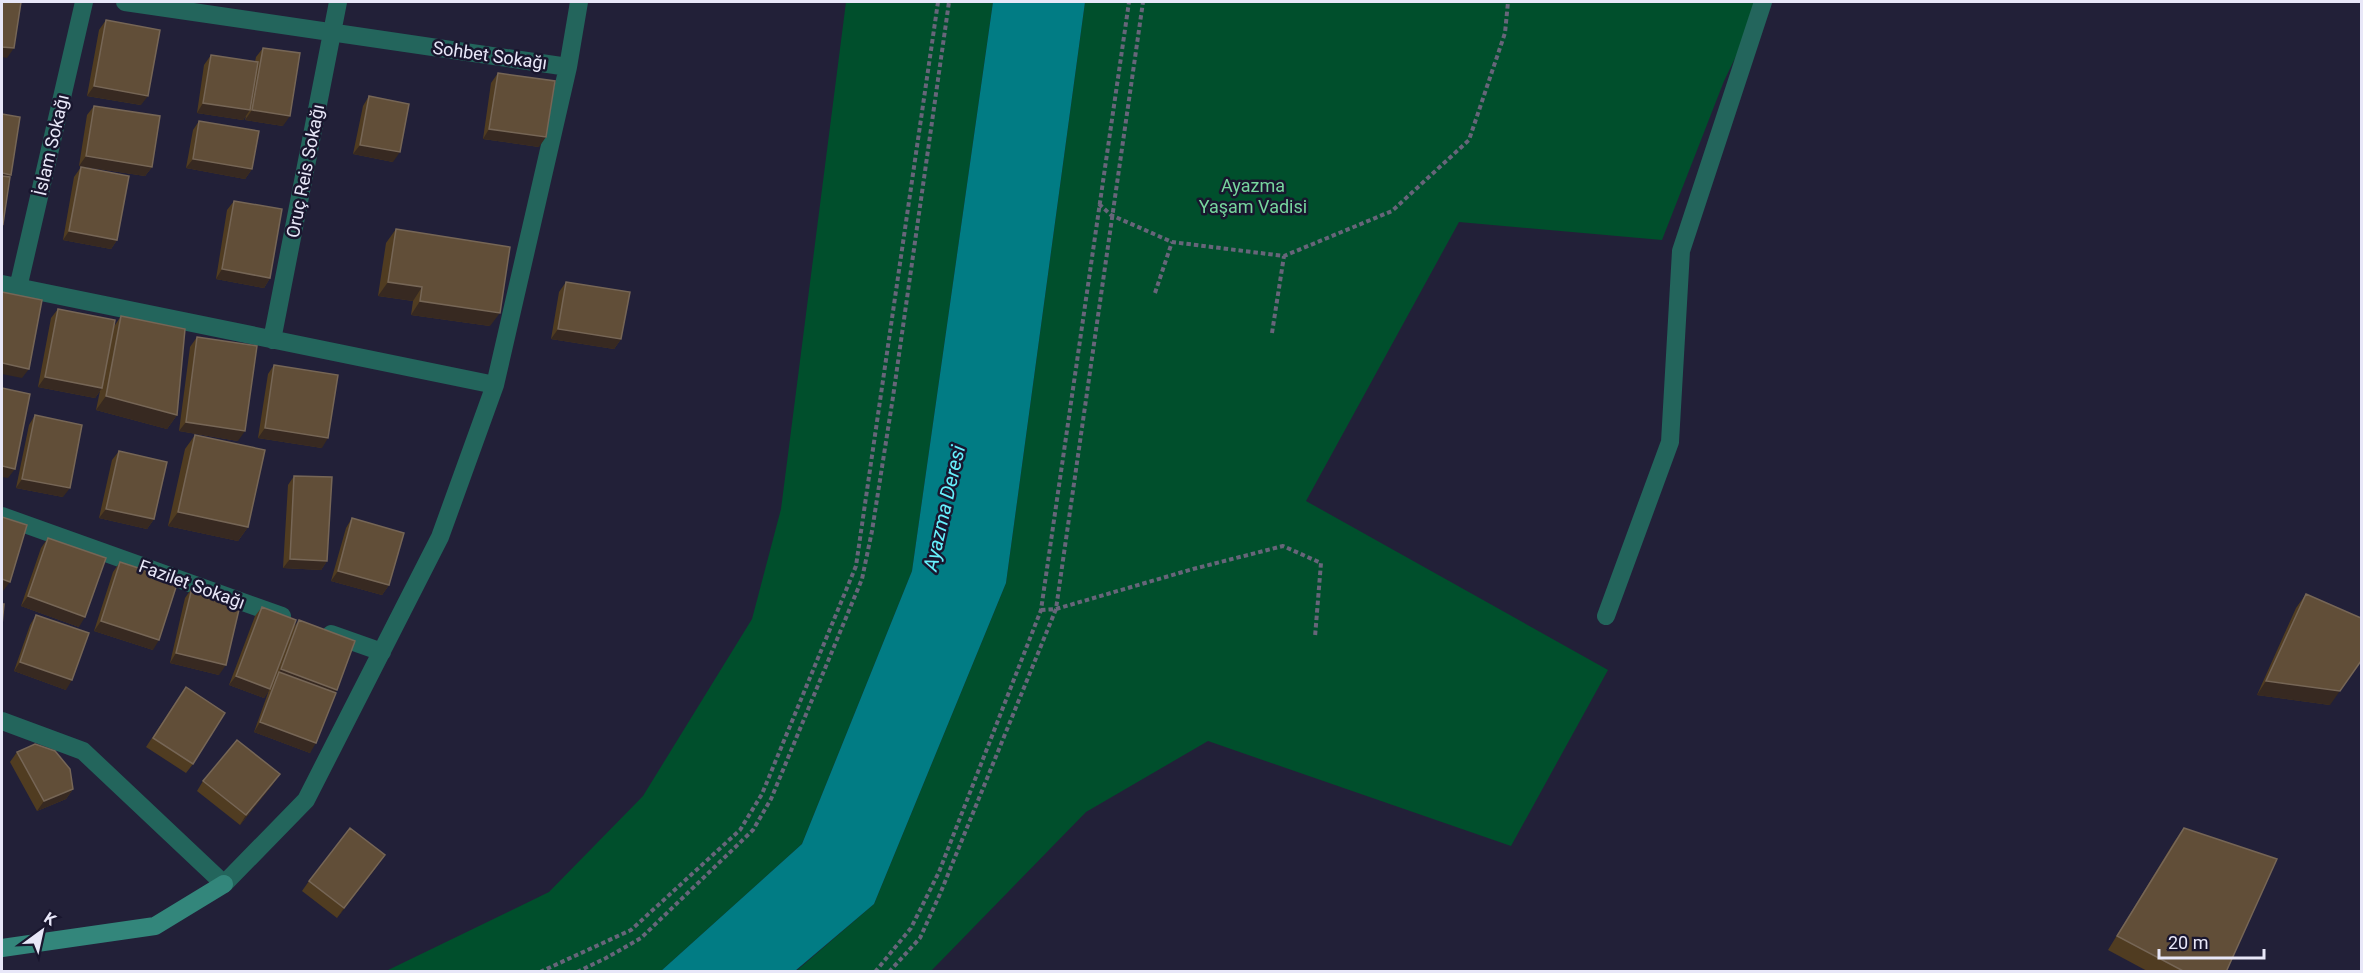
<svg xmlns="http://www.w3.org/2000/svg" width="2363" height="973" viewBox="0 0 2363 973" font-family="Roboto,sans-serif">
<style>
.green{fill:#004f2c}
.water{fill:#017c84}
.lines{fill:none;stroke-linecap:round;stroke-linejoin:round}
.path{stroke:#67657a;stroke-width:4;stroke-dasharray:4.5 3;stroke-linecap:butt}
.street{stroke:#23655c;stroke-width:18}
.secondary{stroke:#33867b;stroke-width:18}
.wall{fill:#503c21}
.shaded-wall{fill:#372921}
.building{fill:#614e38;stroke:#766656;stroke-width:1.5}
.labels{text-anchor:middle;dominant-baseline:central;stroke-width:5;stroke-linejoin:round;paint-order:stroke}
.street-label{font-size:18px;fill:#e8e7f8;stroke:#19162e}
.park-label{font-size:18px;fill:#77d59e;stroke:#19162e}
.water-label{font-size:20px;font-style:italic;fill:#67f2fe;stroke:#19162e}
</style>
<rect width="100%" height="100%" fill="#222038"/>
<!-- green -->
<path class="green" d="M846,2H993L912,571L802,844L661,971L384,972L549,892L643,796L752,619L781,509Z
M1085,2H1762L1724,81L1662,240L1459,222L1306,501L1608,670L1511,846L1208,741L1086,812L931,971L795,972L874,904L1006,583Z"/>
<!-- water -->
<path class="water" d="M993,2H1085L1006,583L874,904L795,971H661L802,844L912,571Z"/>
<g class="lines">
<!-- path -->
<path class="path" d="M1099,204L1111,215L1172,242L1284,256L1392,211L1469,140L1505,33L1508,2
M1155,293L1172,242
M1272,333L1284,256
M1041,610L1056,609L1193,569L1283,546L1321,563L1315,637
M540,972L631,930L740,830L762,794L856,566L938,2
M577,972L606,958L641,938L753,830L771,799L862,579L872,531L893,397L949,2
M875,972L911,928L939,872L1041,610L1129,2
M889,972L920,938L940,894L1056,609L1143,2"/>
<!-- street -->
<path class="street" d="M125,2L568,67L495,385
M568,67L579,2
M2,284L495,385L440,537L306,800L224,884L83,751L2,721
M18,288L84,2
M272,340L338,2
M2,516L282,616
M1606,616L1670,442L1681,251L1763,2
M331,634L382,652"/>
<!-- secondary -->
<path class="secondary" d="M2,948L155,926L224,884"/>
</g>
<!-- wall -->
<path class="wall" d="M106,20L141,105L87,96L99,30Z
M263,48L283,126L245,120L246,116L243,120L197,113L204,65L211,55L255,62L256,57Z
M498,73L539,147L483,139L491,83Z
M369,96L393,162L353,154L363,106Z
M94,106L152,167L145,176L79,166L87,115Z
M199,121L252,169L245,179L186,168L193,130Z
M81,167L117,240L111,249L63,240L74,177Z
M234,201L270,278L264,288L216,279L227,210Z
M396,229L490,326L411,315L413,301L378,296L386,243Z
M566,282L621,339L614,349L551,339L559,292Z
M58,309L113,328L121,316L177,415L167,429L96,410L100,391L95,398L38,387L51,318Z
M197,337L238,441L179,431L190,347Z
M274,365L322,448L258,438L268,374Z
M35,415L63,497L16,488L29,425Z
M195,435L248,527L238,541L168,526L185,449Z
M119,451L154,519L147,529L99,518L112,460Z
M294,476L327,561L321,570L283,568L288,485Z
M352,518L389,585L382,595L331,581L346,528Z
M48,538L79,627L21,606L41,548Z
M120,562L153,650L94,631L113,572Z
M192,588L219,675L170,663L185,598Z
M2306,594L2330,705L2257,695L2296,608Z
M262,607L293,628L299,620L335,693L310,753L254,732L269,690L264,698L229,685L255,616Z
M36,615L66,690L14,671L30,625Z
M179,697L193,764L186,773L146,747Z
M17,752L73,789L66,799L37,811L10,762Z
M203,781L273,784L240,825L197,791Z
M2184,828L2226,972H2149L2108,950L2174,842Z
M378,865L337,918L302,891L309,881Z"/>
<!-- shaded-wall -->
<path class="shaded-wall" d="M2,47L14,48L7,58L2,57Z
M94,86L148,96L141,105L87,96Z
M203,103L250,110L243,120L197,113Z
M252,110L290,116L283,126L245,120Z
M489,129L546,137L539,147L483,139Z
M360,145L400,152L393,162L353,154Z
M86,156L152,167L145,176L79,166Z
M193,159L252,169L245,179L186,168Z
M2,173L11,175L4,184H2Z
M69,231L117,240L111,249L63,240Z
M222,269L270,278L264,288L216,279Z
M388,282L422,287L413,301L378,296Z
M420,301L500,313L490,326L411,315Z
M558,329L621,339L614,349L551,339Z
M2,363L29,369L22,378L2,374Z
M45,377L102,388L95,398L38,387Z
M106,396L177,415L167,429L96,410Z
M186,422L245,431L238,441L179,431Z
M265,428L328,438L322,448L258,438Z
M2,466L15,469L8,478L2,477Z
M22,479L70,488L63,497L16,488Z
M106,509L154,519L147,529L99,518Z
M178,512L248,527L238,541L168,526Z
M290,559L327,561L321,570L283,568Z
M338,571L389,585L382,595L331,581Z
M2,579L10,582L3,591H2Z
M28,596L85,617L79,627L21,606Z
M101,621L159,640L153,650L94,631Z
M176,653L226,665L219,675L170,663Z
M2361,661L2330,705L2257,695L2266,681Z
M20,662L72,680L66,690L14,671Z
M281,669L337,690L330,700L279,672L274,679Z
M236,676L270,689L264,698L229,685Z
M260,722L316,743L310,753L254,732Z
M280,774L273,784L240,825L246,815Z
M73,789L66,799L37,811L44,801Z
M385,855L378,865L337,918L344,908Z"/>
<!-- building -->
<path class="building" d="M2,2H21L14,48L2,47Z
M106,20L160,30L148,96L94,86Z
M263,48L300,53L290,116L252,110Z
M211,55L258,62L250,110L203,103Z
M498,73L555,81L546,137L489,129Z
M369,96L409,104L400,152L360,145Z
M94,106L160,116L152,167L86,156Z
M2,114L20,117L11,175L2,173Z
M199,121L259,131L252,169L193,159Z
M81,167L129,176L117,240L69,231Z
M2,176L10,177L3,224L2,223Z
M234,201L282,209L270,278L222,269Z
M396,229L510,247L500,313L420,301L422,287L388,282Z
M566,282L630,292L621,339L558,329Z
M2,292L42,300L29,369L2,363Z
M58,309L115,320L102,388L45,377Z
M121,316L185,329L177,415L106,396Z
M197,337L257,346L245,431L186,422Z
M274,365L338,375L328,438L265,428Z
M2,388L30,394L15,469L2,466Z
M35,415L82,425L70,488L22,479Z
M195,435L265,450L248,527L178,512Z
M119,451L167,462L154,519L106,509Z
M294,476L332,477L327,561L290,559Z
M2,517L27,525L10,582L2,579Z
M352,518L404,533L389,585L338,571Z
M48,538L106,558L85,617L28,596Z
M120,562L178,581L159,640L101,621Z
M192,588L241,601L226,665L176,653Z
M2306,594L2361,618V661L2340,691L2266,681Z
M2,604H4L2,625Z
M262,607L296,620L270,689L236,676Z
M36,615L89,633L72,680L20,662Z
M299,620L355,641L337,690L281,669Z
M279,672L336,693L316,743L260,722Z
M186,687L225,713L193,764L153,738Z
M237,740L280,774L246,815L203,781Z
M35,744L55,751L70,769L73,789L44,801L17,752Z
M350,828L385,855L344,908L309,881Z
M2184,828L2277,859L2226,972H2185L2117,936Z"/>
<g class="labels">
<!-- street labels -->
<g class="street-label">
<text transform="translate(490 55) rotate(8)">Sohbet Sokağı</text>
<text transform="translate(51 145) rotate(-77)">İslam Sokağı</text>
<text transform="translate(305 171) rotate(-79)">Oruç Reis Sokağı</text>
<text transform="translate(192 584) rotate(20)">Fazilet Sokağı</text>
</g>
<!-- park labels -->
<g class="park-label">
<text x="1253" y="185">Ayazma<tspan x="1253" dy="21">Yaşam Vadisi</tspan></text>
</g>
<!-- water labels -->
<g class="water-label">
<text transform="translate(944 508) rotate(-77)">Ayazma Deresi</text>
</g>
</g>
<!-- border -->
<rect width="2363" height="973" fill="none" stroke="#e8e7f8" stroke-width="6"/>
<!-- north arrow -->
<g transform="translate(42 931) rotate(33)" stroke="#19162e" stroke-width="4.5" paint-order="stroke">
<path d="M0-4.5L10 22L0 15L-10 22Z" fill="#e8e7f8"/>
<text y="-9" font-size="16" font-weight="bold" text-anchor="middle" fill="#e8e7f8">K</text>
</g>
<!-- scale -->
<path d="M2159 949v9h105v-9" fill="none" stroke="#e8e7f8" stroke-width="3"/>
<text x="2168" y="949" font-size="18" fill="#e8e7f8" stroke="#19162e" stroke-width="4.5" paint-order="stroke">20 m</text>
</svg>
